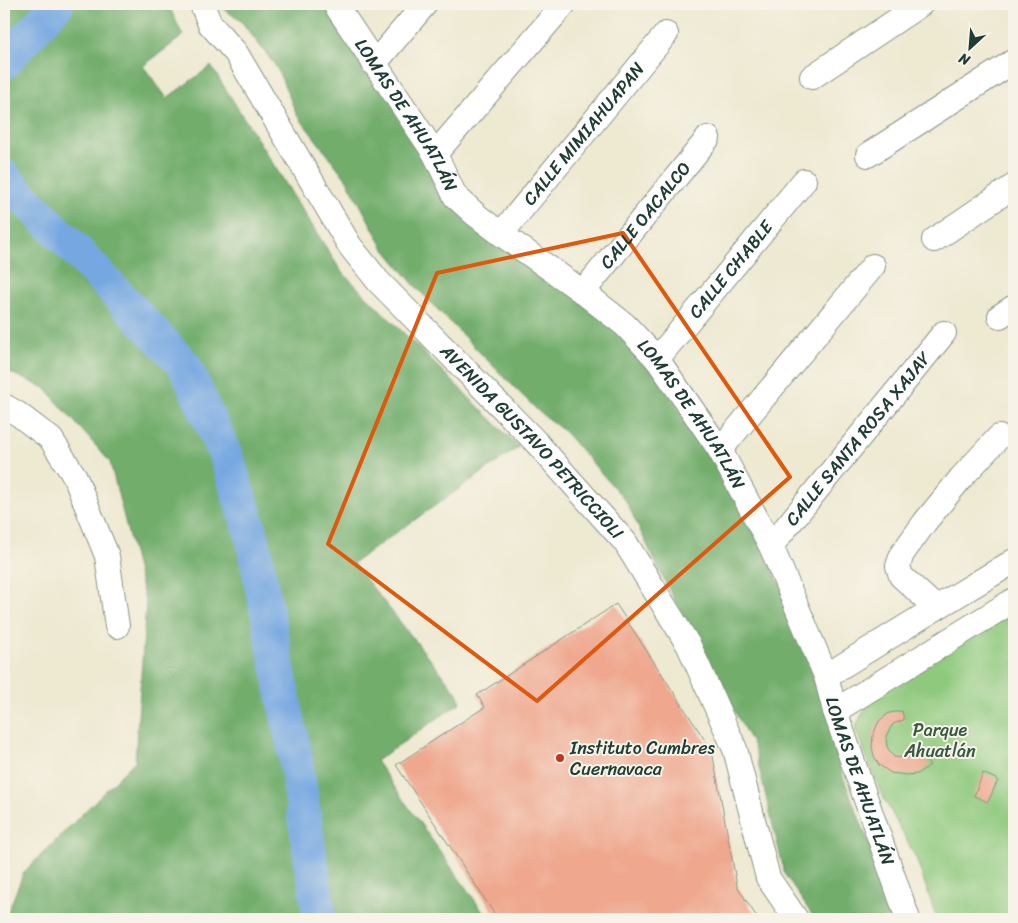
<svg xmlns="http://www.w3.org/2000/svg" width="1018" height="923" viewBox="0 0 1018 923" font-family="Sriracha,sans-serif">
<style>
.green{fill:#8ec97d;stroke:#568358}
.forest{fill:#72ad6c;stroke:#487550}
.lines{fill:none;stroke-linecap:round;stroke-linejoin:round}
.river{stroke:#76a7e1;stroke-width:34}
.building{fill:#efa78e}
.minor-casing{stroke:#869382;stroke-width:26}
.minor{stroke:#fff;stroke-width:24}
.marked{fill:none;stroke:#de580e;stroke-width:4;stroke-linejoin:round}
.poi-dot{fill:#c8321e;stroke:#f7f3e8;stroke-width:2}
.labels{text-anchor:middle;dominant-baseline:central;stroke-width:4;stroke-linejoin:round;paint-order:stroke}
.street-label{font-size:18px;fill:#1f3d34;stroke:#f7f3e8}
.park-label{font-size:18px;fill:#355943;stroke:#f7f3e8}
.poi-label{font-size:18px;fill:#1f3d34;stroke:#f7f3e8;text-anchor:start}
</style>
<rect width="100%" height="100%" fill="#f7f3e8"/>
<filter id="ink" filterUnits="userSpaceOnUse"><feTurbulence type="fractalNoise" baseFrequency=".02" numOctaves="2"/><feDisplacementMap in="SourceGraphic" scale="10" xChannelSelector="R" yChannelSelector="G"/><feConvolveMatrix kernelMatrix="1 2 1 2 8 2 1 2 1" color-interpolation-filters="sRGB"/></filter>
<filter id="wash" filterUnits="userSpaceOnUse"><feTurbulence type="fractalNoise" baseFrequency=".0096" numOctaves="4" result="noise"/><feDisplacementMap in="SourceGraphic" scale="20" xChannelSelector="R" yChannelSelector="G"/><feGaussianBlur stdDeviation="1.12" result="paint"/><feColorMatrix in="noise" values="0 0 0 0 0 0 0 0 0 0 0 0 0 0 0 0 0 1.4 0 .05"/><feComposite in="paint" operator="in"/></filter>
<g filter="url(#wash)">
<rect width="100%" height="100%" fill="#eee9d1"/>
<!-- green -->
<path class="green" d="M1014,609V919H937L916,858L881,793L855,728L867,705L894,680Z"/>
<!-- forest -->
<path class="forest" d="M4,4H168L183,36L143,66L167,98L211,66L341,271L519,447L353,563L457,693L461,702L376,761L488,919H5L24,872L135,761L146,604L110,462L45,388L4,370Z
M225,4H343L452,190L608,312L717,457L813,651L842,774L866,836L894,898L899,919H815L785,875L754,747L665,582L626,501L564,431L538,411L502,375L442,314L415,286L383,247L347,180L297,115L277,68L241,21L225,10Z"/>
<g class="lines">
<!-- river -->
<path class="river" d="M4,63L57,4
M4,176L5,179L70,244L185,366L227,458L252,536L295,755L320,919"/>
</g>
<g id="blocks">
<!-- building -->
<path class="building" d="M616,604L712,751L737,886L758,919H498L396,765L485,707L477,695Z
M902,711L904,720L893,724L886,736L887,747L894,757L907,758L919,753L930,765L917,774L906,775L891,773L879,765L874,756L872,747L873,735L879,721L889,713Z
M983,773L998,780L988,802L974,796Z"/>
</g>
</g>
<g filter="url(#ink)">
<use href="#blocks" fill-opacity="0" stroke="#869382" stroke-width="1"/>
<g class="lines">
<!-- minor casing -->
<g class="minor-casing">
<g id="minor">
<path id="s1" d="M203,4V7L210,24L236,53L350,246L378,281L535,441L625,542L689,646L735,749L768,878L796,919"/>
<path id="s2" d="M335,4L435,154L455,196L476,215L501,234L583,292L625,325L657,359L720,450L771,546L826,676L835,711L908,919"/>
<path d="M374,64L425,4"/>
<path d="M812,77L921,4"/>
<path d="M435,154L564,4"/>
<path d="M868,155L1014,61"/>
<path id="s3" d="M501,234L666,34"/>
<path d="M934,240L1014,186"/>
<path id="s4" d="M583,292L708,138"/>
<path d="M1000,316L1014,307"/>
<path id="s5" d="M657,359L804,181"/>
<path d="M4,406L18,414L51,439L75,477L107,556L117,626"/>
<path d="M720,450L873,266"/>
<path id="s6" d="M771,546L944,333"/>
<path d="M936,608L901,576L898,566L902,554L925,522L961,478L999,437"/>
<path d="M826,676L936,608L1014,561"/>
<path d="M835,711L1014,600"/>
</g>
</g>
<!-- minor -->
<use href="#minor" class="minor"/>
</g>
</g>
<!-- marked area -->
<path class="marked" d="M623,233L790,477L537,701L328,544L437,273Z"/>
<!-- markers -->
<circle class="poi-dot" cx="560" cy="758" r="5"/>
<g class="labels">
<!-- street labels -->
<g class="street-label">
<text stroke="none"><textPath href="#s2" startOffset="132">LOMAS DE AHUATLÁN</textPath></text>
<text stroke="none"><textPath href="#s3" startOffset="130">CALLE MIMIAHUAPAN</textPath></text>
<text stroke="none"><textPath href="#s4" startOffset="99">CALLE OACALCO</textPath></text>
<text stroke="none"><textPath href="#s5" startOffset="116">CALLE CHABLE</textPath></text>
<text stroke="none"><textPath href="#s2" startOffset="552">LOMAS DE AHUATLÁN</textPath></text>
<text stroke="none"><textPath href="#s6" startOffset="138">CALLE SANTA ROSA XAJAY</textPath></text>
<text stroke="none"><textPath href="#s1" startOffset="552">AVENIDA GUSTAVO PETRICCIOLI</textPath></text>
<text stroke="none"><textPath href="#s2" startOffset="958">LOMAS DE AHUATLÁN</textPath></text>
</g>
<!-- park labels -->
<g class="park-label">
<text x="940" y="730">Parque<tspan x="940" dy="21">Ahuatlán</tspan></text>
</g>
<!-- poi labels -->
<g class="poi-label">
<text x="570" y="748">Instituto Cumbres<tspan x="570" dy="21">Cuernavaca</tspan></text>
</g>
</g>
<!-- margin -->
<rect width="1018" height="923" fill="none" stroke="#f7f3e8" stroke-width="20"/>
<!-- north arrow -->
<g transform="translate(970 48) rotate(206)" stroke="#f7f3e8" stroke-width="4" paint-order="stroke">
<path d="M0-4L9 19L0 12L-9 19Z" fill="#1f3d34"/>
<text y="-8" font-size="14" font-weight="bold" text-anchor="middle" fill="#1f3d34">N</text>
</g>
</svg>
